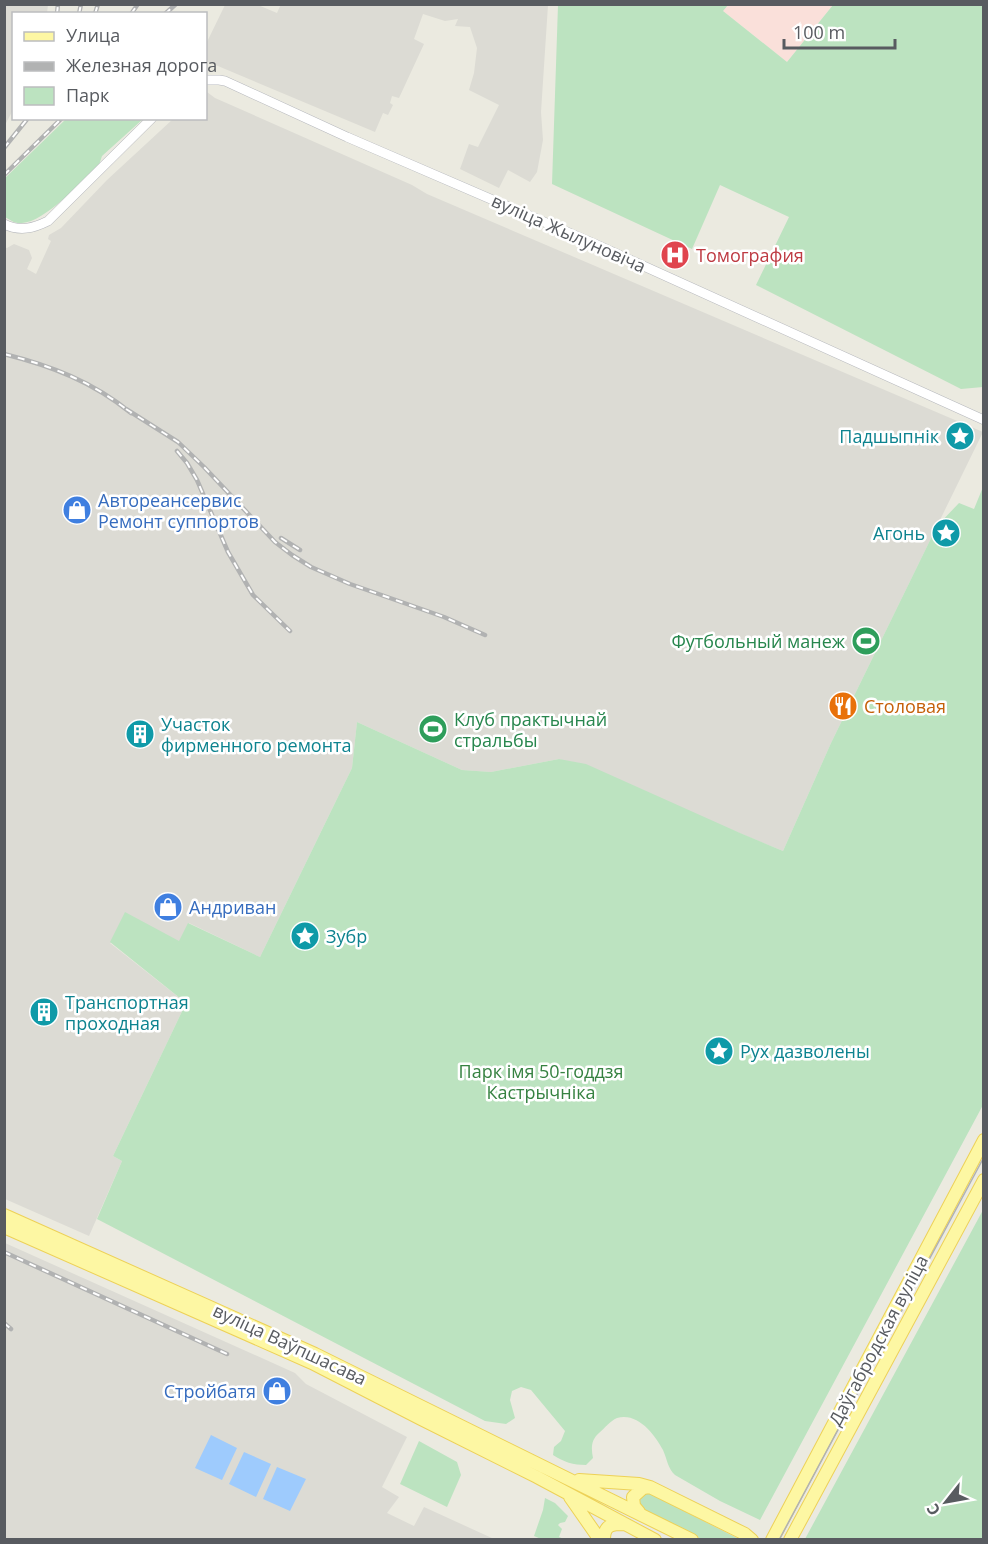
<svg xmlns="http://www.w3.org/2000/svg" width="988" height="1544" viewBox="0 0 988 1544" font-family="'Open Sans',sans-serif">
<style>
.industrial{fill:#dcdbd4}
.medical{fill:#fae0da}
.green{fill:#bce3c0}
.water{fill:#9ecbfd}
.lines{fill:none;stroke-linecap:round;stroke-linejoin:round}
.tertiary-casing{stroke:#b5b7bc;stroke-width:10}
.primary-casing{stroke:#edd157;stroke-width:14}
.tertiary{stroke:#fff;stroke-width:9}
.primary{stroke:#fdf7a3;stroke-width:12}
.tram{stroke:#b1b2b2;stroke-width:1.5}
.rail-casing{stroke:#b1b2b2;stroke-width:4.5}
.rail{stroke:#fff;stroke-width:2;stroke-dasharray:7;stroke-linecap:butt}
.labels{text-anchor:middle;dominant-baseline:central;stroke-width:5;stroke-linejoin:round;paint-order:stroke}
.street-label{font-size:18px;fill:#585b60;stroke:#fff}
.health-label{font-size:18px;fill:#be3a42;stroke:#fff;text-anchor:start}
.culture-label{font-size:18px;fill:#0d838f;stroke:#fff;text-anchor:start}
.shop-label{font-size:18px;fill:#366cbe;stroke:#fff;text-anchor:start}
.leisure-label{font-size:18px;fill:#27864d;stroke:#fff;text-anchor:end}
.food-label{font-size:18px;fill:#c56008;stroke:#fff;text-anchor:start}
.park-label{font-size:18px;fill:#368241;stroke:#fff}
</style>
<rect width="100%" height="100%" fill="#ebeae0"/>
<!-- industrial -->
<path class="industrial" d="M5,4L48,5L47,13L14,14L13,110L5,125Z
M281,4L548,5L541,112L543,140L537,172L530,182L508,170L499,188L460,169L469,144L478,147L499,105L469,90L474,73L477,48L470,27L455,26L458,19L445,21L423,14L414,39L424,44L399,98L392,96L390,103L393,105L388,115L383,113L375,132L206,61V44L225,5H258L277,13Z
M207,92L215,98L412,185L427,194L983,432L831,743L783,851L559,759L491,772L462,770L357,722L352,768L260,957L189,923L180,941L110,943L186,1003L113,1156L122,1161L89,1236L5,1199L4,247L7,248L14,244L29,250L32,258L27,269L36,274L51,241L48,239L49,235L61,228L107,180L173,119L206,118V93Z
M5,1243L295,1373L306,1384L407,1437L382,1487L399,1497L387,1513L414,1526L424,1507L494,1539L5,1540Z"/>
<!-- medical -->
<path class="medical" d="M728,5H833L787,62L723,11Z"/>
<!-- green -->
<path class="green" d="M558,5H728L723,11L787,62L833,5H983V387L961,389L756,285L789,217L720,185L692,249L552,184Z
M66,119H143L102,156L99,165C82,181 45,222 22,223C15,224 10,220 5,217L4,179Z
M983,487V1105L760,1520L720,1501L675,1475C668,1469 667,1459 663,1450C655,1435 638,1412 617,1418C610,1421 605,1428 599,1433C591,1440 591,1448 593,1458L586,1465C573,1465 564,1462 553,1455L554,1447L561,1441L565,1431L531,1390L521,1387L512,1391L510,1400L515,1418L506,1424L485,1421L97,1219L122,1161L113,1156L186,1003L110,942L125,912L179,941L188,923L260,957L352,768L357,722L462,770L491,772L559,759L586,764L740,833L783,851L831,743L937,526L959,503L974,509Z
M983,1210V1539H805Z
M419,1441L457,1462L461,1475L447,1507L400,1484Z
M646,1492L737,1538L736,1539H701L639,1508L636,1501Z
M545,1498L555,1503L568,1516L565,1522L560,1523L558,1525L562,1529L559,1537L564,1539H541L534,1536L543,1510Z"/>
<!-- water -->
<path class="water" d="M211,1435L237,1448L222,1480L195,1468Z
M244,1452L271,1464L256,1497L229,1484Z
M277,1467L306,1479L290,1511L263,1499Z"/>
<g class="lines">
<!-- tertiary casing -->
<g class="tertiary-casing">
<path id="tertiary" d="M206,80H219L225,81L347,137L595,244L984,420
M4,224C20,232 34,228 48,221L152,118"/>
</g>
<!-- primary casing -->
<g class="primary-casing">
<path id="primary" d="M4,1215L315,1354L692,1540
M4,1227L312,1363L421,1419L537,1477L655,1540
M579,1480L639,1484L650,1487L745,1534L752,1540
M570,1497L600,1540
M639,1512L634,1506L633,1497L643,1488L650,1487
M604,1540C604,1525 611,1524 624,1524
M772,1540L984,1140
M790,1540L984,1180"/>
</g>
<!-- tertiary -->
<use href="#tertiary" class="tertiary"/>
<!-- primary -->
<use href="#primary" class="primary"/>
<!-- tram -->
<path class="tram" d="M779,1540L984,1157"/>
<!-- rail casing -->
<g class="rail-casing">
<path id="rail" d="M57,14L58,4
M79,14L81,4
M95,14L98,4
M131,14L138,4
M165,14L176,4
M4,148L28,118
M4,175L62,118
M4,354C52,366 93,382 131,413
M126,409L178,442L204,467L275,542L292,555L311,567L350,584L444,617L485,635
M177,451L187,463L197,480L228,552L253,595L290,631
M281,538L300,550
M4,1252L227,1354
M4,1323L11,1329"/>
</g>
<!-- rail -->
<use href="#rail" class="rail"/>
</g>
<!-- icons -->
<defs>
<g id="hospital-disc" transform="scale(1.5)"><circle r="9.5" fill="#e0444e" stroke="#fff"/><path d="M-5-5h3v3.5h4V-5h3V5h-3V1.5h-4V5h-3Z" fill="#fff"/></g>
<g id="sight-disc" transform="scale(1.5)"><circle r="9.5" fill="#0f9aa8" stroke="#fff"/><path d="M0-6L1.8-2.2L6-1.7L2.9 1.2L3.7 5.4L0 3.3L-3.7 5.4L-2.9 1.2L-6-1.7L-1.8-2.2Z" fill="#fff"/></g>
<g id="shop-disc" transform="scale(1.5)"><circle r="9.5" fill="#3f7fe0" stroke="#fff"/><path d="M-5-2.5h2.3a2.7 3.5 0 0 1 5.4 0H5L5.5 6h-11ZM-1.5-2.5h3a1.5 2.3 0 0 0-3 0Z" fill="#fff"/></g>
<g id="stadium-disc" transform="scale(1.5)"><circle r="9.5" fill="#2e9e5b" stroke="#fff"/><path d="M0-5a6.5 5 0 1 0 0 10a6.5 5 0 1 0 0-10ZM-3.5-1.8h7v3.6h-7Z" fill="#fff"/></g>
<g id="restaurant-disc" transform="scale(1.5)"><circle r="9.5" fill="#e8710a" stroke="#fff"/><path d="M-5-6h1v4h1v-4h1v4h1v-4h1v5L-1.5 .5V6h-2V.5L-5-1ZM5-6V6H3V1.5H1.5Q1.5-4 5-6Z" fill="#fff"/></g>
<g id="building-disc" transform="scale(1.5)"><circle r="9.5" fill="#0f9aa8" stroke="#fff"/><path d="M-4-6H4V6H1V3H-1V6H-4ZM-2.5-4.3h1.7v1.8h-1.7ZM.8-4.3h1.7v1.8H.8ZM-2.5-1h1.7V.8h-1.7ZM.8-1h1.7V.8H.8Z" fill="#fff"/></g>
</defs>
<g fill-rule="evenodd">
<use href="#hospital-disc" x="675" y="255"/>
<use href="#sight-disc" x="960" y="436"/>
<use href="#shop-disc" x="77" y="510"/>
<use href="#sight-disc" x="946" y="533"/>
<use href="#stadium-disc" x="866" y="641"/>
<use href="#restaurant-disc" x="843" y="706"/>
<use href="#stadium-disc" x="433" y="729"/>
<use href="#building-disc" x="140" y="734"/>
<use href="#shop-disc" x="168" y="907"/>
<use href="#sight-disc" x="305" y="936"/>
<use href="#building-disc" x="44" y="1012"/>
<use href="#sight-disc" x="719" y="1051"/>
<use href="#shop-disc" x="277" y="1391"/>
</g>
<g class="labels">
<!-- street labels -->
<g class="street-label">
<text transform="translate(569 233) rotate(24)">вуліца Жылуновіча</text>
<text transform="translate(878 1340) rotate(-62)">Даўгабродская вуліца</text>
<text transform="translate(290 1344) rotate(25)">вуліца Ваўпшасава</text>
</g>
<!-- health labels -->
<g class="health-label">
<text x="696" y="255">Томография</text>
</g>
<!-- culture labels -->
<g class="culture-label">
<text x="939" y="436" text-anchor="end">Падшыпнік</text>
<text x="925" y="533" text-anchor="end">Агонь</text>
<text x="161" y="724">Участок<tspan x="161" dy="21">фирменного ремонта</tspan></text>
<text x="326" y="936">Зубр</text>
<text x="65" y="1002">Транспортная<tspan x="65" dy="21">проходная</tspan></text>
<text x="740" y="1051">Рух дазволены</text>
</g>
<!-- shop labels -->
<g class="shop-label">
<text x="98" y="500">Автореансервис<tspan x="98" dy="21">Ремонт суппортов</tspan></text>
<text x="189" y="907">Андриван</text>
<text x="256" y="1391" text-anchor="end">Стройбатя</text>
</g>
<!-- leisure labels -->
<g class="leisure-label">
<text x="845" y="641">Футбольный манеж</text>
<text x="454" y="719" text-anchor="start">Клуб практычнай<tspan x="454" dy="21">стральбы</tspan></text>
</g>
<!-- food labels -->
<g class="food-label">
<text x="864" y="706">Столовая</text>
</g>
<!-- park labels -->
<g class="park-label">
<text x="541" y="1071">Парк імя 50-годдзя<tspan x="541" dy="21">Кастрычніка</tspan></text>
</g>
</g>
<!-- border -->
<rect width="988" height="1544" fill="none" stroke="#585b60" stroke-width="12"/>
<!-- legend -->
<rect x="12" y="12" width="195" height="108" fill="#ffffff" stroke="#bcbdbf" stroke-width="1.5"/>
<rect x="24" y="32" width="30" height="9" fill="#fdf7a3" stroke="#bcbdbf" stroke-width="1.5"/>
<text x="66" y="42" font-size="18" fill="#585b60">Улица</text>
<rect x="24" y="62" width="30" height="9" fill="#b1b2b2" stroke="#bcbdbf" stroke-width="1.5"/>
<text x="66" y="72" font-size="18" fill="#585b60">Железная дорога</text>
<rect x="24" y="87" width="30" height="18" fill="#bce3c0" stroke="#bcbdbf" stroke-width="1.5"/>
<text x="66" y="102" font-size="18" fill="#585b60">Парк</text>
<!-- north arrow -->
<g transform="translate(946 1502) rotate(239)" stroke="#ffffff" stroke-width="4.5" paint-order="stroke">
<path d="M0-4.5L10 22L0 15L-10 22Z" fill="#585b60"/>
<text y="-9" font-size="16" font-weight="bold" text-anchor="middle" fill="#585b60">С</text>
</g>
<!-- scale -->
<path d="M784 39v9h111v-9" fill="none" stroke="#585b60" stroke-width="3"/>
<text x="793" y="39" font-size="18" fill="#585b60" stroke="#ffffff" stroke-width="4.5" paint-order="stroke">100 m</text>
</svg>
